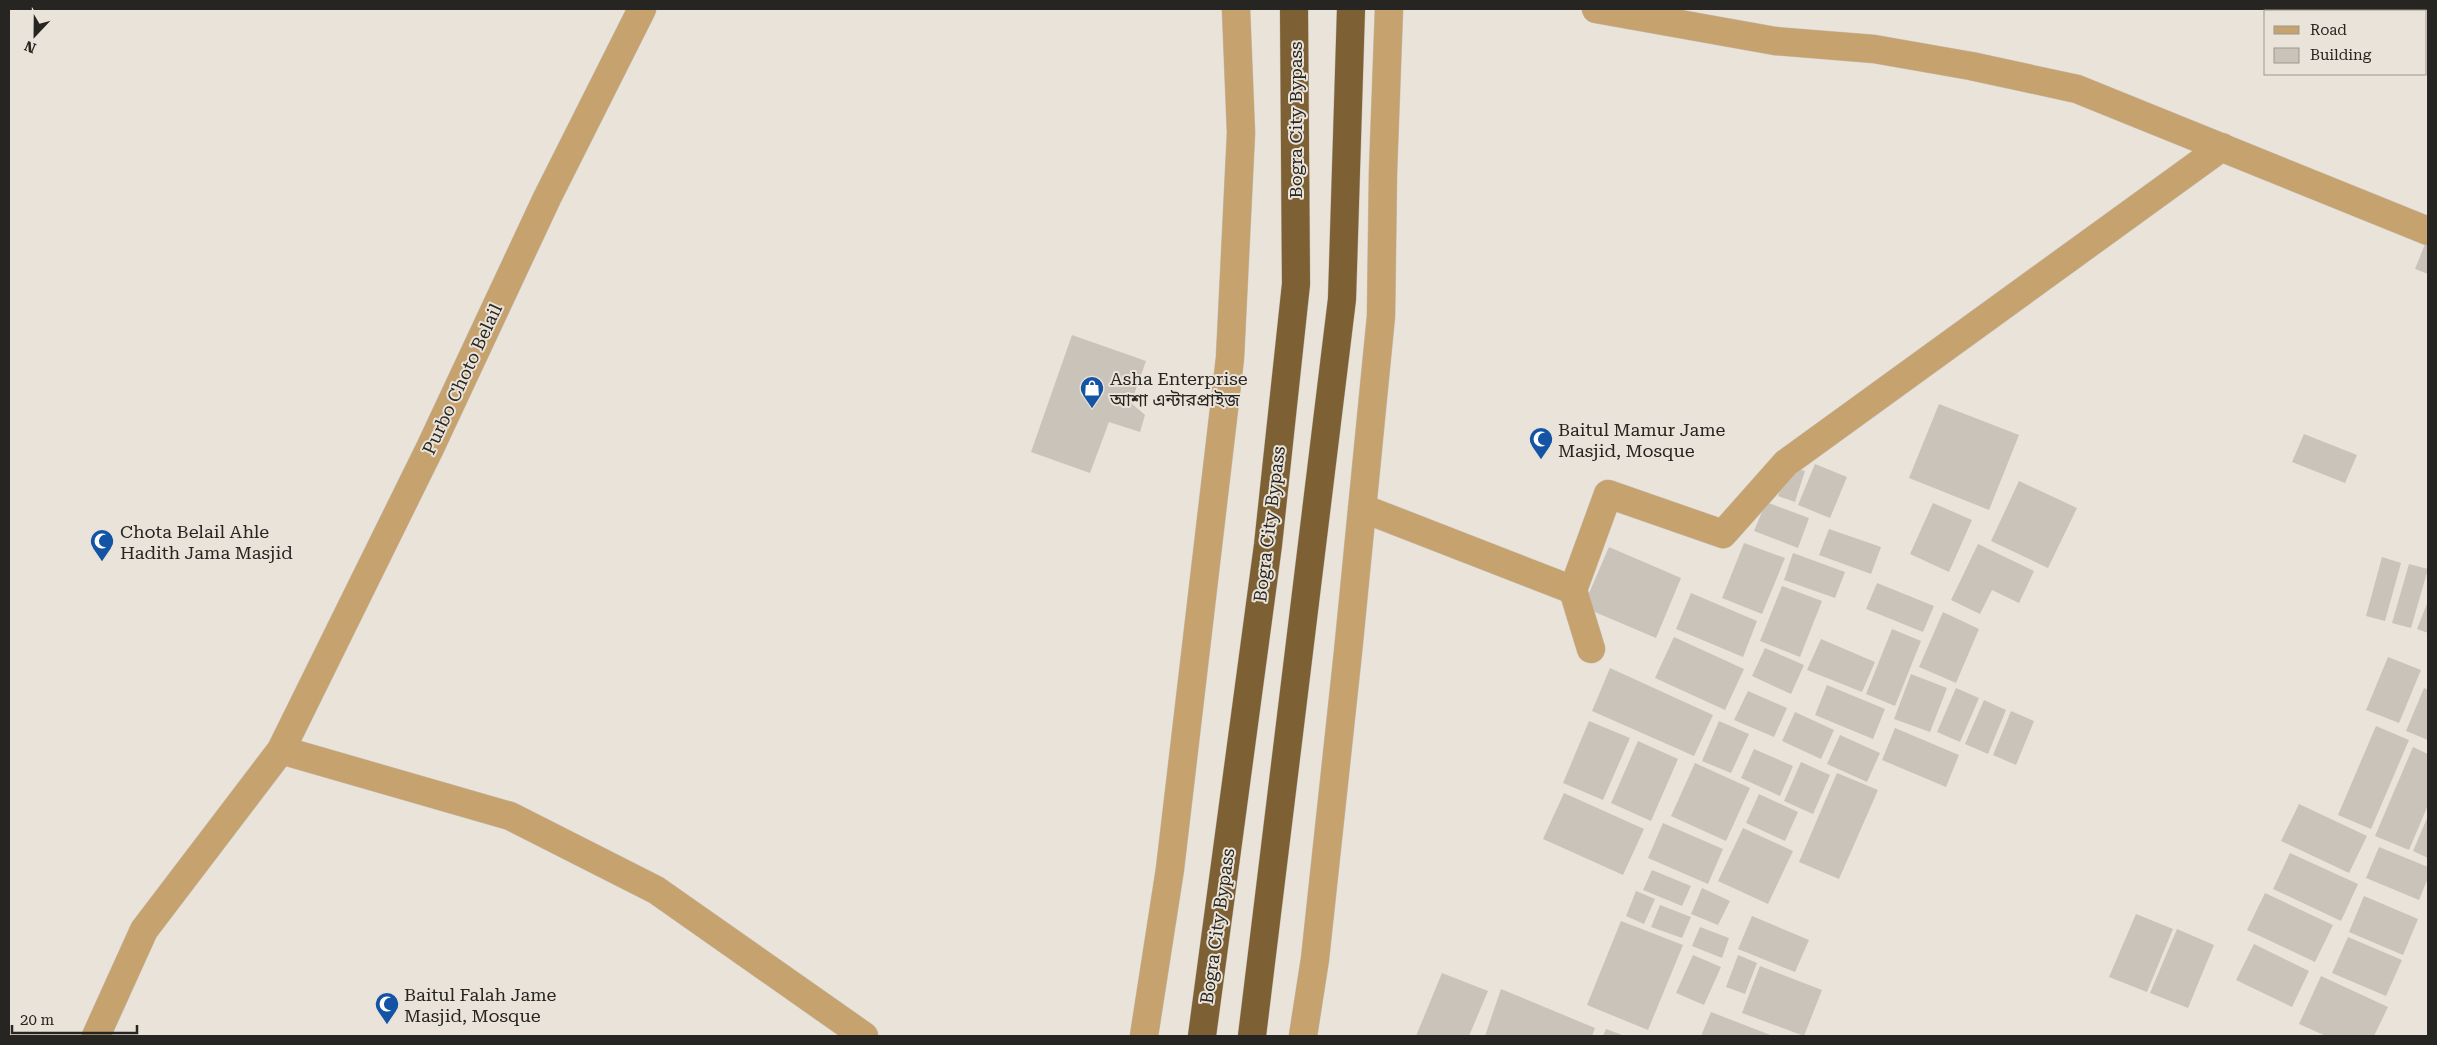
<svg xmlns="http://www.w3.org/2000/svg" width="2437" height="1045" viewBox="0 0 2437 1045" font-family="'Roboto Serif','Noto Sans Bengali',serif">
<style>
.building{fill:#cac3b9}
.lines{fill:none;stroke-linecap:round;stroke-linejoin:round}
.minor-casing{stroke:#c7c1b8;stroke-width:29}
.highway-casing{stroke:#c7c1b8;stroke-width:29}
.minor{stroke:#c6a26e;stroke-width:28}
.highway{stroke:#7d6033;stroke-width:28}
.labels{text-anchor:middle;dominant-baseline:central;stroke-width:4;stroke-linejoin:round;paint-order:stroke}
.street-label{font-size:18px;fill:#272521;stroke:#eae3d9}
.poi-label{font-size:18px;fill:#272521;stroke:#eae3d9;text-anchor:start}
</style>
<rect width="100%" height="100%" fill="#eae3d9"/>
<!-- building -->
<path class="building" d="M2425,244L2428,245V274L2415,269Z
M1072,335L1146,361L1131,403L1145,415L1140,432L1109,422L1090,473L1031,452Z
M1939,404L2019,435L1989,510L1909,478Z
M2304,434L2357,455L2345,483L2292,462Z
M1815,464L1847,477L1830,518L1798,505Z
M1788,465L1805,471L1795,502L1778,496Z
M2019,481L2077,508L2048,568L1991,541Z
M1766,502L1809,518L1798,548L1754,531Z
M1933,503L1972,520L1949,572L1910,554Z
M1829,529L1881,547L1871,574L1819,555Z
M1744,543L1785,558L1762,614L1722,598Z
M1978,544L2034,571L2019,603L1992,590L1980,614L1951,600Z
M1609,547L1681,578L1656,638L1583,607Z
M1793,553L1845,572L1835,598L1784,580Z
M2382,557L2401,563L2385,621L2366,616Z
M2409,564L2428,569L2411,628L2392,623Z
M1877,583L1934,606L1923,632L1866,609Z
M1782,586L1822,601L1800,657L1760,641Z
M1691,593L1757,621L1743,657L1676,629Z
M2428,601V633L2417,629Z
M1943,612L1979,629L1956,683L1919,667Z
M1892,629L1921,641L1895,706L1866,694Z
M1674,637L1744,669L1725,710L1655,678Z
M1821,639L1875,662L1862,692L1807,670Z
M1765,648L1804,665L1791,694L1752,676Z
M2388,657L2421,670L2399,723L2366,710Z
M1610,668L1713,715L1694,756L1592,711Z
M1911,674L1947,688L1930,732L1894,719Z
M1827,685L1885,709L1873,739L1815,715Z
M1956,688L1979,698L1960,742L1937,732Z
M2424,688L2428,690V740L2406,731Z
M1748,691L1787,708L1774,737L1734,720Z
M1984,700L2006,710L1988,754L1965,744Z
M2011,711L2034,721L2016,765L1993,755Z
M1795,712L1834,730L1821,759L1782,741Z
M1589,721L1630,738L1603,800L1563,783Z
M1719,721L1749,734L1731,773L1702,761Z
M2376,726L2409,740L2371,829L2338,815Z
M1895,728L1959,755L1946,787L1882,760Z
M1840,735L1880,753L1867,782L1827,764Z
M1638,741L1678,759L1651,821L1611,803Z
M2413,747L2428,754V805L2409,850L2375,836Z
M1754,749L1793,766L1780,796L1741,778Z
M1801,762L1830,775L1813,814L1784,801Z
M1695,763L1750,788L1726,841L1671,816Z
M1837,773L1878,790L1839,879L1799,862Z
M1564,793L1644,829L1623,875L1543,839Z
M1759,794L1798,812L1785,841L1746,823Z
M2299,804L2367,836L2349,873L2281,841Z
M2428,816V858L2413,851Z
M1663,823L1723,849L1708,884L1648,858Z
M1743,828L1793,851L1768,904L1718,881Z
M2379,847L2428,867V878L2419,900L2366,878Z
M2290,853L2358,884L2341,921L2273,889Z
M1652,870L1691,886L1682,906L1643,890Z
M1702,888L1730,901L1718,925L1691,914Z
M1636,891L1655,899L1644,924L1626,916Z
M2265,893L2333,925L2315,962L2247,930Z
M2364,896L2418,919L2403,955L2349,932Z
M1660,905L1691,917L1682,938L1651,927Z
M2136,914L2173,929L2147,992L2109,977Z
M1752,916L1809,940L1795,972L1738,949Z
M1621,921L1683,945L1648,1030L1587,1005Z
M1700,927L1729,938L1722,958L1692,946Z
M2177,929L2214,945L2188,1008L2150,993Z
M2348,937L2402,960L2386,996L2332,973Z
M2254,944L2309,971L2292,1007L2236,980Z
M1693,955L1721,967L1704,1005L1676,993Z
M1738,955L1757,963L1745,994L1726,987Z
M1760,966L1822,990L1804,1036L1742,1013Z
M1442,973L1488,991L1469,1036H1416Z
M2321,976L2388,1007L2374,1036H2326L2299,1024Z
M1501,989L1595,1028L1592,1036H1485Z
M1711,1012L1773,1036H1701Z
M1606,1029L1625,1036H1603Z"/>
<g class="lines">
<!-- minor casing -->
<g class="minor-casing">
<path id="minor" d="M1596,9L1775,41L1874,49L1971,66L2077,89L2428,231
M1362,508L1573,590L1608,494L1723,534L1786,463L2222,147
M1573,590L1591,649
M281,750L430,448L547,198L642,9
M96,1036L144,930L281,750L510,816L656,890L864,1036
M1144,1036L1170,869L1230,358L1241,133L1236,9
M1303,1036L1315,959L1348,652L1381,316L1383,172L1389,9"/>
</g>
<!-- highway casing -->
<g class="highway-casing">
<path id="highway" d="M1202,1036L1268,545L1296,284L1294,9
M1252,1036L1342,299L1351,9"/>
</g>
<!-- minor -->
<use href="#minor" class="minor"/>
<!-- highway -->
<use href="#highway" class="highway"/>
</g>
<!-- icons -->
<defs>
<g id="shop-pin" transform="scale(1.25)"><path d="M0 17L-7.5 6A9.5 9.5 0 1 1 7.5 6Z" fill="#1454a4" stroke="#eae3d9"/><path d="M-5-2.5h2.3a2.7 3.5 0 0 1 5.4 0H5L5.5 6h-11ZM-1.5-2.5h3a1.5 2.3 0 0 0-3 0Z" fill="#fff"/></g>
<g id="mosque-pin" transform="scale(1.25)"><path d="M0 17L-7.5 6A9.5 9.5 0 1 1 7.5 6Z" fill="#1454a4" stroke="#eae3d9"/><path d="M3.5-4.9A6 6 0 1 0 3.5 4.9A5 5 0 1 1 3.5-4.9Z" fill="#fff"/></g>
</defs>
<g fill-rule="evenodd">
<use href="#shop-pin" x="1092" y="388"/>
<use href="#mosque-pin" x="1541" y="439"/>
<use href="#mosque-pin" x="102" y="541"/>
<use href="#mosque-pin" x="387" y="1004"/>
</g>
<g class="labels">
<!-- street labels -->
<g class="street-label">
<text transform="translate(1295 120) rotate(-90)">Bogra City Bypass</text>
<text transform="translate(462 379) rotate(-65)">Purbo Choto Belail</text>
<text transform="translate(1269 524) rotate(-83)">Bogra City Bypass</text>
<text transform="translate(1217 926) rotate(-82)">Bogra City Bypass</text>
</g>
<!-- poi labels -->
<g class="poi-label">
<text x="1110" y="378">Asha Enterprise<tspan x="1110" dy="21">আশা এন্টারপ্রাইজ</tspan></text>
<text x="1558" y="429">Baitul Mamur Jame<tspan x="1558" dy="21">Masjid, Mosque</tspan></text>
<text x="120" y="531">Chota Belail Ahle<tspan x="120" dy="21">Hadith Jama Masjid</tspan></text>
<text x="404" y="994">Baitul Falah Jame<tspan x="404" dy="21">Masjid, Mosque</tspan></text>
</g>
</g>
<!-- border -->
<rect width="2437" height="1045" fill="none" stroke="#272521" stroke-width="20"/>
<!-- legend -->
<rect x="2264" y="10" width="162" height="65" fill="#eae3d9" stroke="#9c978f"/>
<rect x="2274" y="26" width="25" height="8" fill="#c6a26e" stroke="#9c978f"/>
<text x="2310" y="35" font-size="15" fill="#272521">Road</text>
<rect x="2274" y="48" width="25" height="15" fill="#cac3b9" stroke="#9c978f"/>
<text x="2310" y="60" font-size="15" fill="#272521">Building</text>
<!-- north arrow -->
<g transform="translate(35 35) rotate(202)" stroke="#eae3d9" stroke-width="4" paint-order="stroke">
<path d="M0-4L9 19L0 12L-9 19Z" fill="#272521"/>
<text y="-8" font-size="14" font-weight="bold" text-anchor="middle" fill="#272521">N</text>
</g>
<!-- scale -->
<path d="M12 1025v8h125v-8" fill="none" stroke="#272521" stroke-width="2.5"/>
<text x="20" y="1025" font-size="15" fill="#272521" stroke="#eae3d9" stroke-width="4" paint-order="stroke">20 m</text>
</svg>
